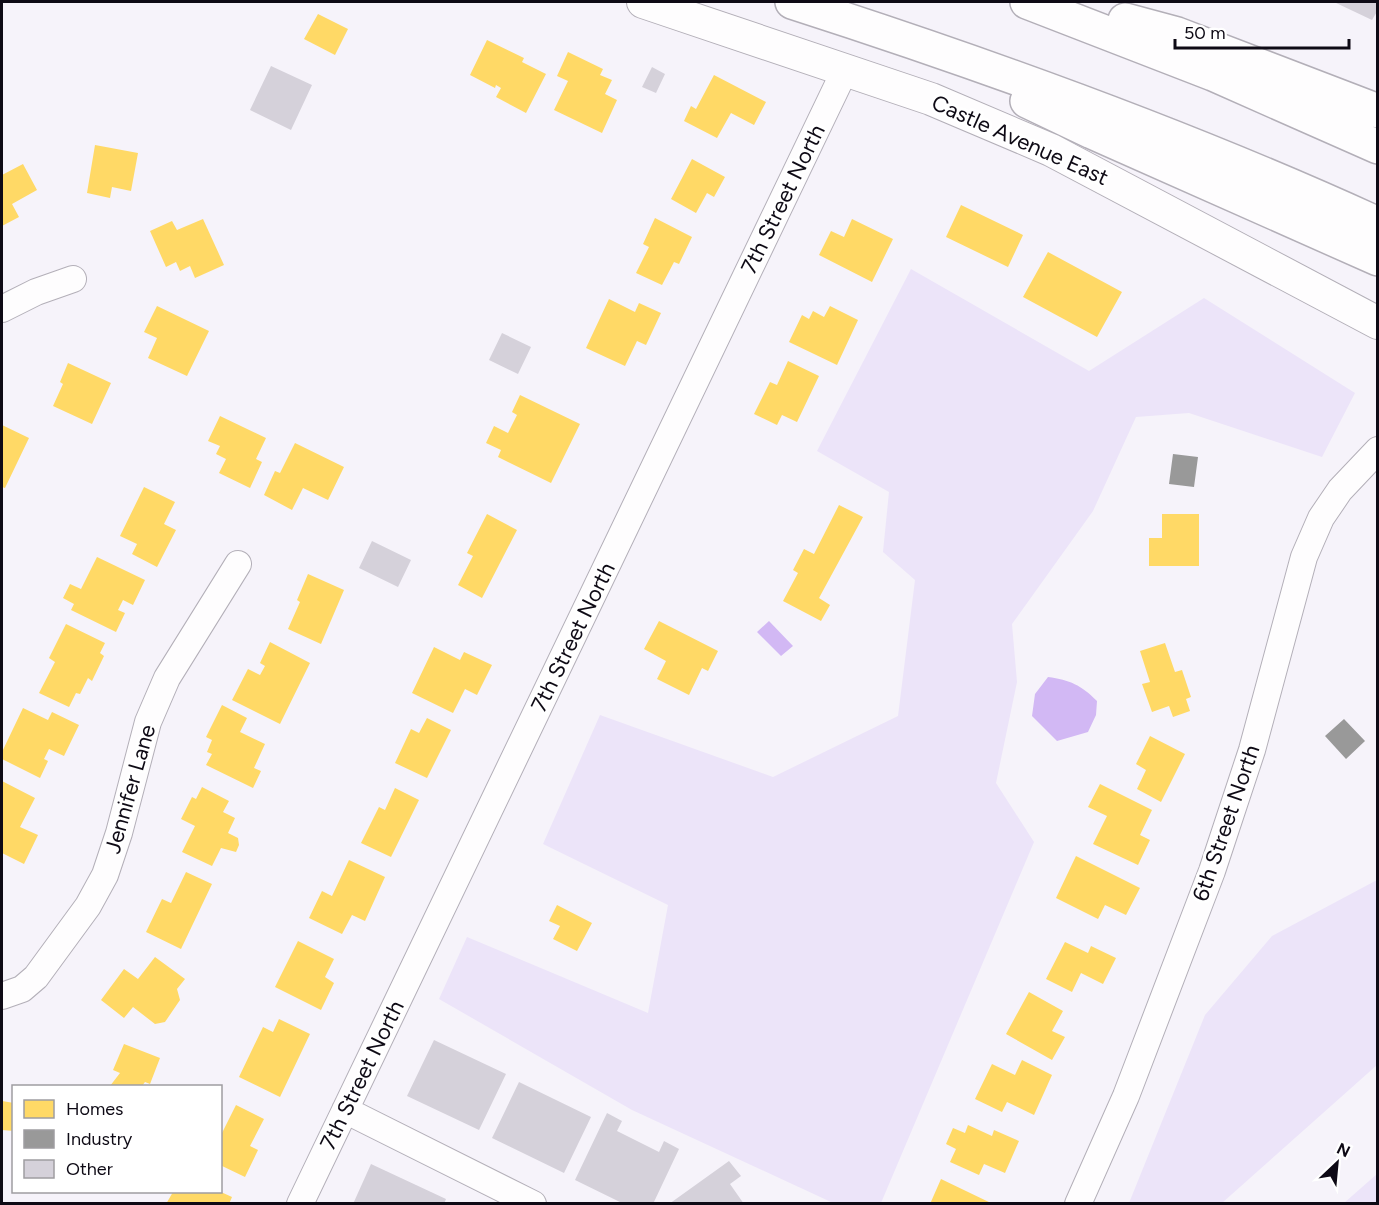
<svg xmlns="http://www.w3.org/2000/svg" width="1379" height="1205" viewBox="0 0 1379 1205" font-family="Figtree,sans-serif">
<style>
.green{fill:#ece4f9}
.water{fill:#d2b8f4}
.homes{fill:#ffd966}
.industry{fill:#999}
.building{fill:#d5d1da}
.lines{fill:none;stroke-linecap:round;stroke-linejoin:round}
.minor-casing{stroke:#b3afb8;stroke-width:28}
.tertiary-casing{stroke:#b3afb8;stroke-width:34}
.motorway-casing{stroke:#b3afb8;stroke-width:36}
.minor{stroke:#fefdfe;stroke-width:26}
.tertiary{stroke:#fefdfe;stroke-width:32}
.motorway{stroke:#fefdfe;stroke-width:33}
.labels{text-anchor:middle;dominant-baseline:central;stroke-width:6;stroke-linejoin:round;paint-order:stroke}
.street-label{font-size:22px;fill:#0e0a15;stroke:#fff}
</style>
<rect width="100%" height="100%" fill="#f6f3fa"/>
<!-- green -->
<path class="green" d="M911,269L1089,371L1204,298L1355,393L1322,457L1189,413L1136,417L1093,511L1012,624L1017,682L996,783L1034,842L881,1203L831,1202L632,1110L439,999L467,937L648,1013L668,905L543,844L600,715L773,777L898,716L915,580L883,552L889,492L817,451Z
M1377,880V1065L1222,1203H1129L1205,1015L1272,936Z
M1377,1174V1203H1344Z"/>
<!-- water -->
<path class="water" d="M769,621L793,646L781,656L757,632Z
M1048,677C1070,680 1081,685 1097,701L1096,715L1088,732L1057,741L1032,716L1035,694Z"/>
<!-- homes -->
<path class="homes" d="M318,14L348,29L335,55L304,39Z
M487,40L524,58L522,62L546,74L526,113L496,97L501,88L496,85L495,88L470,75Z
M568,52L603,69L600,75L612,80L605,94L617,100L602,133L554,110L568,81L557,76Z
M714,75L766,102L754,125L731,113L717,138L684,121L691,106L696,109Z
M95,145L138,153L131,191L112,187L110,198L87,193Z
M692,159L725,177L714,197L707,193L696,213L671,199Z
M23,164L37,190L12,204L19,217L2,226V175Z
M961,205L1023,235L1008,267L946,237Z
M655,218L692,237L679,264L674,262L662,285L636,273L649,247L643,244Z
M203,219L224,265L195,278L190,266L180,271L176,262L166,267L150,231L172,221L177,230Z
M852,219L893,239L872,282L819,255L831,231L844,237Z
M1048,252L1122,292L1097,337L1023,297Z
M609,299L635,312L639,303L661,313L646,345L637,341L625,366L586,348Z
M157,306L209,331L187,376L148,358L157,338L144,332Z
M830,306L858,320L837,365L789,342L802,315L809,319L813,311L824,317Z
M788,361L819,376L797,422L782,415L777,425L754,414L770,382L777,385Z
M68,363L111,383L92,424L53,406L63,384L60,382Z
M520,395L580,424L551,483L498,457L501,450L486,443L494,426L508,433L517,415L512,412Z
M220,416L266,438L256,459L262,462L250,488L219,473L226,459L216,454L220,446L208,441Z
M2,425L29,438L5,488L2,487Z
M295,443L344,467L328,500L303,488L292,510L264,495L275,471L280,473Z
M144,487L175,502L164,524L176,530L157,567L132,554L137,544L120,536Z
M839,505L863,517L819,598L830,605L821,621L783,601L798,573L793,570L804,549L814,554Z
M487,514L517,530L482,598L458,585L473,556L467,553Z
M1162,514H1199V566H1149V538H1162Z
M97,557L145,580L133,605L123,600L118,610L125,613L116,632L71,610L74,604L63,598L70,584L81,589Z
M308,574L344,590L321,644L288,629L300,602L297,600Z
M659,621L718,651L708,671L702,668L689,695L657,679L666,661L644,649Z
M66,624L105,643L100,653L104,656L92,681L88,678L80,694L76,693L69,707L39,693L55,662L49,658Z
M270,642L310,663L280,724L232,700L248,669L260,675L265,666L260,663Z
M1165,643L1175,672L1182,670L1191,697L1186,699L1190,711L1173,717L1169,706L1152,712L1142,684L1150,682L1140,651Z
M434,647L460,660L464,652L492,665L477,695L465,689L453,713L412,693Z
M222,705L247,718L240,732L265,744L254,768L261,771L253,788L206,765L212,754L207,752L212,740L206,737Z
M23,708L48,720L52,712L79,725L64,756L49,749L44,759L48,761L40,778L2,759V752Z
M427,718L451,730L427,778L395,763L411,729L419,733Z
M1150,736L1185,754L1161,802L1137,789L1146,770L1136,764Z
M2,781L35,798L20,827L38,835L24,864L2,853Z
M1100,784L1152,810L1140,835L1150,840L1138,865L1093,844L1107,816L1088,807Z
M202,787L229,801L223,812L235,818L228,833L238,838L239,845L236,852L221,848L212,866L182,852L195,826L181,819L192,797L196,799Z
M395,788L419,800L391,857L361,843L379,807L385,810Z
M1076,856L1140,888L1126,915L1105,905L1098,919L1056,898Z
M349,860L385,877L365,921L352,915L342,934L309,918L322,891L332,896Z
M186,872L212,884L181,949L146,932L162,899L171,903Z
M557,905L592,923L577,951L553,939L560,926L549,921Z
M298,941L334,959L325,977L334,983L321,1010L275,987Z
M1065,942L1088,953L1091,946L1116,958L1103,984L1081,973L1072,992L1046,979Z
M155,957L185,979L177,989L180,1000L165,1022L155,1024L133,1007L124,1018L101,1000L124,969L138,979Z
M1029,992L1063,1011L1052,1031L1065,1037L1052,1060L1006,1034Z
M279,1019L310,1034L280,1097L239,1077L263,1027L273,1032Z
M124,1044L160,1058L150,1084L145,1082L142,1086H110L120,1073L113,1070Z
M1022,1060L1052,1075L1034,1115L1007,1102L1002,1112L975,1099L992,1064L1015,1075Z
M2,1101L14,1103V1131L2,1130Z
M236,1105L264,1119L250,1146L258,1150L245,1177L220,1165V1137Z
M968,1125L992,1136L994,1130L1019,1141L1005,1173L984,1164L979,1175L950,1162L956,1149L946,1144L953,1128L965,1133Z
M941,1179L993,1204H930Z
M173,1192H221L232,1197L229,1204H166Z"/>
<!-- industry -->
<path class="industry" d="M1173,454L1198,457L1194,487L1169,484Z
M1344,719L1365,741L1346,759L1325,736Z"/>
<!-- building -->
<path class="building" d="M1334,2H1378V10L1372,20Z
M271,66L312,85L291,130L250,110Z
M652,67L665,74L656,93L642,87Z
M502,333L531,347L518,374L489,360Z
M372,541L411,560L398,587L359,568Z
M434,1040L506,1074L479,1130L407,1096Z
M519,1082L591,1117L564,1173L492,1138Z
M607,1113L622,1121L617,1131L659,1152L664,1141L679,1149L653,1204H624L575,1180Z
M729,1161L741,1176L730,1184L744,1204H669Z
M371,1164L446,1199L444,1204H353Z"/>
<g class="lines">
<!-- minor casing -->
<g class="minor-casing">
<path id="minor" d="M2,309L36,292L73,279
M2,996L22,989L36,977L88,906L105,875L119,833L148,722L167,678L238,564
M345,1110L533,1204
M300,1204L845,70
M1078,1204L1126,1096L1212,871L1252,750L1304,557L1321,518L1340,490L1378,450"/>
</g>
<!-- tertiary casing -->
<g class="tertiary-casing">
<path id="tertiary" d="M643,2L931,99L1051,150L1378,323"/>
</g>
<!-- motorway casing -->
<g class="motorway-casing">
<path id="motorway" d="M792,2C991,66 1188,137 1378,224
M1027,2L1213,74L1378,147
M1125,20L1177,34L1378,111
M1027,101L1092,132L1378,259"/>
</g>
<!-- minor -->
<use href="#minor" class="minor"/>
<!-- tertiary -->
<use href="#tertiary" class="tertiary"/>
<!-- motorway -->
<use href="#motorway" class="motorway"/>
</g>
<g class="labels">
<!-- street labels -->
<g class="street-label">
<text transform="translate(1020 140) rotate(24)">Castle Avenue East</text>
<text transform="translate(783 199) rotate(-64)">7th Street North</text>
<text transform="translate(573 637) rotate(-64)">7th Street North</text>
<text transform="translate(130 789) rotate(-74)">Jennifer Lane</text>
<text transform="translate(1226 823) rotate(-71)">6th Street North</text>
<text transform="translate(362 1075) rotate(-64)">7th Street North</text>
</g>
</g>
<!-- border -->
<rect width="1379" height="1205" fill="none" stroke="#0e0a15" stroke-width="6"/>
<!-- legend -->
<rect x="12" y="1085" width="210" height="108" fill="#ffffff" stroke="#9f9da1" stroke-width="1.5"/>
<rect x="24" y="1100" width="30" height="18" fill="#ffd966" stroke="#9f9da1" stroke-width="1.5"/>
<text x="66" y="1115" font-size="18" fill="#0e0a15">Homes</text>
<rect x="24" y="1130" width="30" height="18" fill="#999999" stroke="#9f9da1" stroke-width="1.5"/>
<text x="66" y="1145" font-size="18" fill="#0e0a15">Industry</text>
<rect x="24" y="1160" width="30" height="18" fill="#d5d1da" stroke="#9f9da1" stroke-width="1.5"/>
<text x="66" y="1175" font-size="18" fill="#0e0a15">Other</text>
<!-- north arrow -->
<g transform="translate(1337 1163) rotate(26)" stroke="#ffffff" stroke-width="4.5" paint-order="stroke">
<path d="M0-4.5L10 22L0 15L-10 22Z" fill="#0e0a15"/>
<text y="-9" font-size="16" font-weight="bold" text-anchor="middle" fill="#0e0a15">N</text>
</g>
<!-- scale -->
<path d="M1175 39v9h174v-9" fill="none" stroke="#0e0a15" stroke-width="3"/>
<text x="1184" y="39" font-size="18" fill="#0e0a15" stroke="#ffffff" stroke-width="4.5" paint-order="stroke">50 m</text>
</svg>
